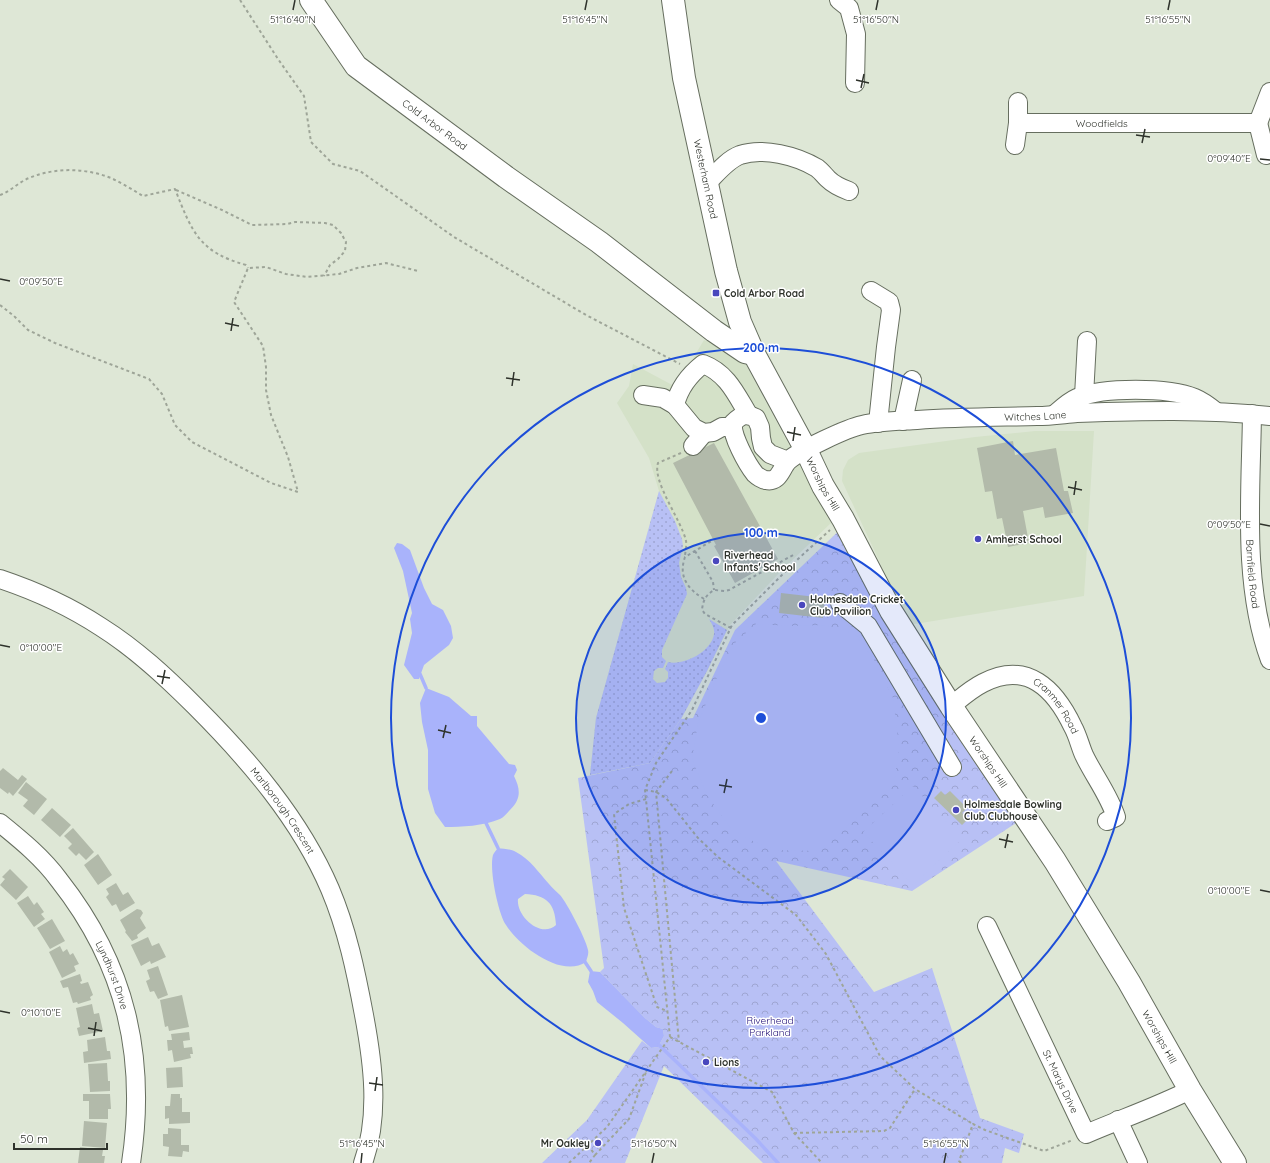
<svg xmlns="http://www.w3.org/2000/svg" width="1270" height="1163" viewBox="0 0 1270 1163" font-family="Quicksand,sans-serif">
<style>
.built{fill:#d4e1c8}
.grass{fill:url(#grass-dots)}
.park{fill:url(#park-crowns)}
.garden{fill:#b8c0f5}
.water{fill:#a9b3fb;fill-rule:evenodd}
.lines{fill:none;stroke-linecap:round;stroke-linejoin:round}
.stream{stroke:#a9b3fb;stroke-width:3.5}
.building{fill:#b2baaa}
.minor-casing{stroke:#666e5f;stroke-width:20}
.major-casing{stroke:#666e5f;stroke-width:24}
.highway-casing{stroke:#666e5f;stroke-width:24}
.path{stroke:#9ea598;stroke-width:2;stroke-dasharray:3 3;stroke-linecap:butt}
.minor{stroke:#fff;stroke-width:18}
.major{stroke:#fff;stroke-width:22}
.highway{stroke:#fff;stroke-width:22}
.ticks{fill:none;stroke:#2e322b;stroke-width:1.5}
.ring{fill:none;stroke:#1d4ed8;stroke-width:2}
.poi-dot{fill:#4947bd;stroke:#fff;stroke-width:1.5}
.labels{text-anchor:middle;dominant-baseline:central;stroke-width:3;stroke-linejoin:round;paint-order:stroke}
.street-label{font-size:10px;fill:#2e322b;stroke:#fff}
.poi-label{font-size:10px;font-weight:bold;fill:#2e322b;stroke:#fff;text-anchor:start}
.park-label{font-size:10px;fill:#221077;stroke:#fff}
.ticks-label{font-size:10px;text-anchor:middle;fill:#2e322b;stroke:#fff;stroke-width:3;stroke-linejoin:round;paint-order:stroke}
.centre{fill:#1d4ed8;stroke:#fff;stroke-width:2}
.ring-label{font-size:12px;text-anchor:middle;font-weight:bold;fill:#1d4ed8;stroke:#fff;stroke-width:3;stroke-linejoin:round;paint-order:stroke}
</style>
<defs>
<pattern id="grass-dots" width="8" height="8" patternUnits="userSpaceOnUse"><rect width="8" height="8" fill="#b8c0f5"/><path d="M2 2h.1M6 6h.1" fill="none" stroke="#9ea5d2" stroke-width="1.8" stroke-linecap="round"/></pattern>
<pattern id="park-crowns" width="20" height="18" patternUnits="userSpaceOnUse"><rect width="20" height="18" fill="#b8c0f5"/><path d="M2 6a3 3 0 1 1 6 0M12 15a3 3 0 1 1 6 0" fill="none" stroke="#9ea5d2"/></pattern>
</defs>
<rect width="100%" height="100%" fill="#dee7d6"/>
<!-- built -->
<path class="built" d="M704,340L729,349L746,365L831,523L782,570L730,625L707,671L681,719L590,775L596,718L659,491L649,458L617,403L629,386L633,364L676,387Z
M1035,431H1094L1084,596L909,625L842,481L843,470L848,460L859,453L975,437Z"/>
<!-- grass -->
<path class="grass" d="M659,491L675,521L682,539L683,546L679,563L681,577L686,588L687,594L662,650V657L666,661L663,668H658L654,671L653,679L657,683L665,682L668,678V672L665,669L668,662C684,666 712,651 714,634C715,629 712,624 709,619L727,630L707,671L681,719L650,763L590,775L596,718Z"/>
<!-- park -->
<path class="park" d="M847,523L1027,816L912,891L776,861L874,992L932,968L980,1118L1024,1134L1019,1153L1005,1148L1002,1163H763L664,1066L625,1163H542L587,1120L642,1041L651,1048L658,1047L664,1036L663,1029L656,1027L645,1018L600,972L604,968L578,778L650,763L681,719L693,718L735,630Z"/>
<!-- garden -->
<path class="garden" d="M756,624L789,626L825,625L855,634L873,658L893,698L899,747L894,785L819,851L776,850L755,842L731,829L707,795L692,759L698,723L718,675L735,643Z
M913,786L962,839L913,885L863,832Z"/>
<!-- water -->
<path class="water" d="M397,543L402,544L410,550L424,588L432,604L443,610L451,626L453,638L449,645L424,665L419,679H414L404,665L412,633L410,619L412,613L403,571L394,548Z
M426,688L449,697L471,716H477V726L509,764L515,765L517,770L514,776C521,790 521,800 509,811C506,814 503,818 500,819C484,826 461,827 445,827L435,813L428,789V750L422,722L420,703Z
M498,848C504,849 511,849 516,852C530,859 539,873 549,884C552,888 556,891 560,895C567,903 586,939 588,950C589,954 587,958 586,962C561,979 518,945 506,925C498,913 489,869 493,855C494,853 496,850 498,848ZM525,894C546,895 555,903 556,925C541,939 516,916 518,899Z
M590,971L600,972L645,1018L656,1027L663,1029L664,1036L658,1047L651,1048L623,1023L597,1002L593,991L588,982Z"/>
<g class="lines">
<!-- stream -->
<path class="stream" d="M420,674L426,688
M486,823L498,848
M585,962L591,971
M659,1045L756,1139L778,1163"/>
</g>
<!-- building -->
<path class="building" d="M1013,441L1015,455L1056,448L1064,491H1068L1073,513L1045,518L1043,507L1023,511L1029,543L1008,547L1002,518L997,519L992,491L985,492L977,448Z
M714,443L778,559L735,583L714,546L716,545L673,463Z
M781,593L825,598L823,618L779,613Z
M3,768L18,780L22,775L27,779L13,796L9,792L8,794L0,788V771Z
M26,782L47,799L34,815L23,806L28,800L18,793Z
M941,791L945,795L950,791L967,808L962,813L968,819L962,825L934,798Z
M52,808L71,825L60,837L41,820Z
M73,828L94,852L86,860L79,853L76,856L68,848L72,844L64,836Z
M98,854L112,875L98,885L84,865Z
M10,869L28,887L16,900L0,885L5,879L2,877Z
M116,883L123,895L128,892L135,903L120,912L116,904L112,906L106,897L109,894L106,889Z
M28,896L34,905L37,902L44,912L41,914L45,919L34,927L17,903Z
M137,909L141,910L143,913L140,918L146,928L137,935L138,938L132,941L125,932L126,931L120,920Z
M52,919L65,941L50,949L37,928Z
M148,937L152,946L159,943L166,957L151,964L150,961L141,966L131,945Z
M60,946L63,952L67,949L70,955L73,953L79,964L74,966L76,971L62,978L49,952Z
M158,966L168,995L158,999L154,991L150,992L146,981L150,979L147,970Z
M80,974L82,981L80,982L81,984L88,982L93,995L90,997L91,1000L78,1004L77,1002L73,1003L68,987L63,988L60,981Z
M182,995L189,1027L169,1031L168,1026L165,1027L160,1000Z
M92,1004L94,1014L99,1013L103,1031L79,1036L77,1028L80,1027L76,1008Z
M189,1032L190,1040L183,1041L184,1048L192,1047L193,1054H190L191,1058L174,1062L172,1050L168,1051L167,1040H172L171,1034Z
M105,1037L107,1051H110L111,1059L84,1063L83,1052L88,1051L87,1040Z
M107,1063L108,1081H110V1091L90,1092L88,1064Z
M182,1067L183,1087L167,1088L166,1068Z
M83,1094H110L111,1109H108V1119H89V1101H83Z
M171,1094H180V1098H182V1112H190V1123L169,1124V1118L165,1119V1106H170Z
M84,1121L107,1123L105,1148L82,1146Z
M168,1128L181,1129V1145H189V1152L183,1151L182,1157L168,1156L169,1147L163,1146V1134H168Z
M80,1147L103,1150L102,1156H105L104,1163H78Z"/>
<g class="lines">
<!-- minor casing -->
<g class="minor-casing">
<g id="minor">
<path d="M839,0L849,8L856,34L855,83"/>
<path d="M1018,123V102"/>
<path d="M1258,123L1266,155"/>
<path id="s1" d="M1015,145L1018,123H1258L1270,92"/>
<path d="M707,183C717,173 727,160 740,155C763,147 797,156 817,168C821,171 824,175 828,179C834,185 841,188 849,191"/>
<path d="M871,291L889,302L891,310L886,347L878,423"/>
<path d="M643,395L663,398L675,405"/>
<path d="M1084,396L1087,341"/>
<path id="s2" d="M1252,414C1251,493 1242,584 1270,660"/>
<path d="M1054,415C1061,409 1068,402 1077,398C1103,387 1168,387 1195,398C1202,401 1209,406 1215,411"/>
<path d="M903,421L912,380"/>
<path d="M732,427H722L713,432L704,433L694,428L675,405C679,388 689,375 703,364C727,373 736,394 748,414"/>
<path d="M693,446L704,433"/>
<path id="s3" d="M788,461L770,454L763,447L761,438L760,427L756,418C745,413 741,415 733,423C731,435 747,464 755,474C757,476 763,480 766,480C780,483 781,467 789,460C801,450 847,428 862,425C880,421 899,421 917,420C957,417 997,417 1037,416C1051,416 1064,414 1077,413C1141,411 1206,409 1270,416"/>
<path id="s4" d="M0,579C36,591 69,606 101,627C136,649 166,677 195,706C248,759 300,819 330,889C347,929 356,972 364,1015C373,1063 380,1116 363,1163"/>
<path d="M840,603L868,626L952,767"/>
<path id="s5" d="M951,706C961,698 971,689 983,683C1027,660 1055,689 1073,727C1078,736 1080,746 1084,755C1094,776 1109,795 1116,817L1107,821"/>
<path id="s6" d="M0,823C21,840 43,858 59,880C126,965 147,1057 131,1163"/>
<path id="s7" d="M987,926L1086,1134C1121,1119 1156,1107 1190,1090"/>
<path d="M1118,1120L1138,1163"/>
</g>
</g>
<!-- major casing -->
<g class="major-casing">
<g id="major">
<path id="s8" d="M311,0L356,66L506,177L599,242L714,331L745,352L754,354"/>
</g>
</g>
<!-- highway casing -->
<g class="highway-casing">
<g id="highway">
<path id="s9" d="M673,0L684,78L726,271L740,322L754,354L806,450L823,486L843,519L891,611L951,706L1055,861L1129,982L1190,1090L1235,1163"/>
</g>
</g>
<!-- path -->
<path class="path" d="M240,0L278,59L304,96L311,142L333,164L360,171L454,237L586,315L680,364
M176,190L222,210L252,225L287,224L295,222L325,223L333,225L341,233L346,242L345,251L338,259L330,265L324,276
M0,195C11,191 19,182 29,178C56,167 85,168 111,178C122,183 133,190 143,196L175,189C192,232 199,252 246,265L248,268
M0,305L14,316L28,330L55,343L149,379L162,394L175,425L192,442L271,483L298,492L288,457L271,415L266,390V367L263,346L234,302L248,268L266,267L286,274L307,277L339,274L357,268L386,263L418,271
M681,453L658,463C652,482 682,521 686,541C687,546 685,552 685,557
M695,551L713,582L714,590
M704,599C688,589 678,577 685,557L713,540
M731,628L705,614L702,610C703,600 706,595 714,590L725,591L729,590L795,554
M672,771L656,792L679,1042
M645,790L656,792L666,798L698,838L718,857L796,915L826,954L880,1056L915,1089L973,1124
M646,799L629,804L614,814L624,908L657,1007L667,1011
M670,1037L772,1092L794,1133L822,1163
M794,1133L884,1131L890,1128L915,1089
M588,1145L595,1155L589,1163
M595,1155L629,1119L646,1072
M569,1163L607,1127L670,1037L645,790L656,763L692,710L732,625L798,559L830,530
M961,1163L959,1161L973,1124L985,1130L1044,1151L1073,1140"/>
<!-- minor -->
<use href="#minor" class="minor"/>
<!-- major -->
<use href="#major" class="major"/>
<!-- highway -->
<use href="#highway" class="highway"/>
</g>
<!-- ticks -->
<path class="ticks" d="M293,10L295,0M585,10L587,0M876,10L878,0M1168,10L1170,0M856,80L869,83M861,88L864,74M1136,135L1150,137M1142,143L1145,129M1260,159L1270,160M0,279L10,281M225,323L239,326M231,331L233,318M506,378L520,380M512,386L514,372M787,432L801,435M793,441L795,427M1068,487L1082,490M1074,495L1076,481M1260,524L1270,526M0,645L10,647M157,676L170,678M162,684L165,670M438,730L451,733M443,738L446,725M719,785L732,787M724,793L727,779M999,839L1013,842M1005,848L1008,834M1260,890L1270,892M0,1011L10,1013M88,1028L102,1031M94,1036L96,1022M369,1083L383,1085M375,1091L377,1077M361,1163L362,1153M652,1163L654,1153M944,1163L946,1153"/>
<!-- distance rings -->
<circle cx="761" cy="718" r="185" fill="#1d4ed8" fill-opacity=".12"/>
<g class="ring">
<circle cx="761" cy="718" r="185"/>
<circle cx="761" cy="718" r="370"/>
</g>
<!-- markers -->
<g class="poi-dot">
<rect x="712" y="289" width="8" height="8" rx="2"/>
<circle cx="978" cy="539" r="4"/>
<circle cx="716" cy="561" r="4"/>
<circle cx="802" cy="605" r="4"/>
<circle cx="956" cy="810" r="4"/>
<circle cx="706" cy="1062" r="4"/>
<circle cx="598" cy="1143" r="4"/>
</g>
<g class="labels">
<!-- street labels -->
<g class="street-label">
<text stroke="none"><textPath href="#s1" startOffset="106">Woodfields</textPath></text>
<text stroke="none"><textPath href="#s8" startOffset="178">Cold Arbor Road</textPath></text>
<text stroke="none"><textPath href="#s9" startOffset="182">Westerham Road</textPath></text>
<text stroke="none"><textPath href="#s3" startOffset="442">Witches Lane</textPath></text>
<text stroke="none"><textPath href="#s9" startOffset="511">Worships Hill</textPath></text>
<text stroke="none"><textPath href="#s2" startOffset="160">Barnfield Road</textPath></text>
<text stroke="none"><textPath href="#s5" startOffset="127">Cranmer Road</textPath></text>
<text stroke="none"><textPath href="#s9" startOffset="835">Worships Hill</textPath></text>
<text stroke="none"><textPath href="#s4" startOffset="372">Marlborough Crescent</textPath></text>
<text stroke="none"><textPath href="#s6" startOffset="192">Lyndhurst Drive</textPath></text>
<text stroke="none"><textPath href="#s9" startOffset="1159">Worships Hill</textPath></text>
<text stroke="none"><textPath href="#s7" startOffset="172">St. Marys Drive</textPath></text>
</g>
<!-- poi labels -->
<g class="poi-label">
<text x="724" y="293">Cold Arbor Road</text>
<text x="986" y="539">Amherst School</text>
<text x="724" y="555">Riverhead<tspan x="724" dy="12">Infants' School</tspan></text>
<text x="810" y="599">Holmesdale Cricket<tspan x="810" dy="12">Club Pavilion</tspan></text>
<text x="964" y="804">Holmesdale Bowling<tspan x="964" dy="12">Club Clubhouse</tspan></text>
<text x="714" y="1062">Lions</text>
<text x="590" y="1143" text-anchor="end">Mr Oakley</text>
</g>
<!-- park labels -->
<g class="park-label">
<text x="770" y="1020">Riverhead<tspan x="770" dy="12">Parkland</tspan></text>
</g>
</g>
<g class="ticks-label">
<text x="293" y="23">51°16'40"N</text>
<text x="585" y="23">51°16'45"N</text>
<text x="876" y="23">51°16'50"N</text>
<text x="1168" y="23">51°16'55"N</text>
<text x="1229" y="162">0°09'40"E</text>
<text x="41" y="285">0°09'50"E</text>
<text x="1229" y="528">0°09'50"E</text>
<text x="41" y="651">0°10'00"E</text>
<text x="1229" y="894">0°10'00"E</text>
<text x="41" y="1016">0°10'10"E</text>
<text x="362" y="1147">51°16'45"N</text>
<text x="654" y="1147">51°16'50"N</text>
<text x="946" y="1147">51°16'55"N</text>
</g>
<circle cx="761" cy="718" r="6" class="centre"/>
<g class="ring-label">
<text x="761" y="352">200 m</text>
<text x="761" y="537">100 m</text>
</g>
<!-- scale -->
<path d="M14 1143v6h93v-6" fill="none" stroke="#2e322b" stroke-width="2"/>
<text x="20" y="1143" font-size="12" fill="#2e322b" stroke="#ffffff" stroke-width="3" paint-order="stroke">50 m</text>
</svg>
